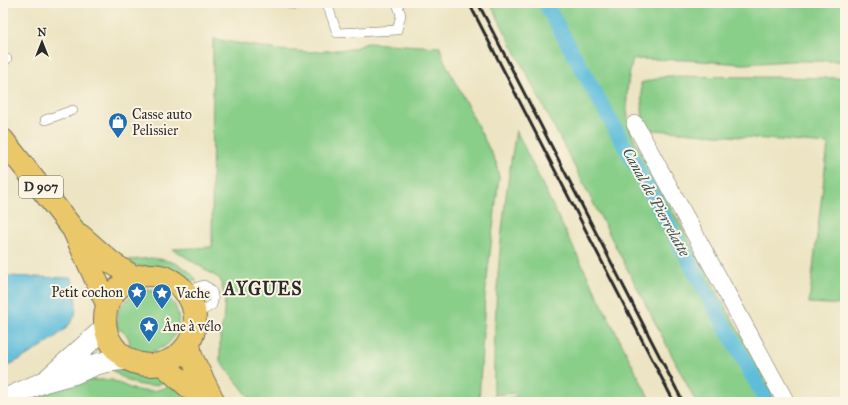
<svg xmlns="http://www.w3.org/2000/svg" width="848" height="405" viewBox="0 0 848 405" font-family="'IM FELL Great Primer',serif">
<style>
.green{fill:#89ce89;stroke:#5a7c5a}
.water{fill:#5dbddb;stroke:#447483}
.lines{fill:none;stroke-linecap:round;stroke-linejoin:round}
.canal{stroke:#5dbddb;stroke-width:15}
.service-casing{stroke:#6f6c60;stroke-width:10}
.minor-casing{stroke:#6f6c60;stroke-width:18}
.tertiary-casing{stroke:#6f6c60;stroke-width:22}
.primary-casing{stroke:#6f6c60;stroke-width:24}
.service{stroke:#fff;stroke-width:9}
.minor{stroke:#fff;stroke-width:17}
.tertiary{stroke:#fff;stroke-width:21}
.primary{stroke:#eac769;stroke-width:22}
.rail{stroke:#2b2b2b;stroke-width:3}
.labels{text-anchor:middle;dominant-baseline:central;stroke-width:4;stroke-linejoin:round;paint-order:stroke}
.shield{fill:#fcf5e5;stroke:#6a6863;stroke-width:1}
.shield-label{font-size:13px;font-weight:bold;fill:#2b2b2b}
.poi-label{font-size:14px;fill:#2b2b2b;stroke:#fcf5e5;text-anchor:start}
.water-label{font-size:15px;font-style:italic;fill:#3a5760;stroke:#fcf5e5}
.district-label{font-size:18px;font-weight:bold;letter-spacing:1px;fill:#2b2b2b;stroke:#fcf5e5}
</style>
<rect width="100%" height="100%" fill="#fcf5e5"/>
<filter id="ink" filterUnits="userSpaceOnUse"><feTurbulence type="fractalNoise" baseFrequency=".025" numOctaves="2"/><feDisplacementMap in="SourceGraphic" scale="8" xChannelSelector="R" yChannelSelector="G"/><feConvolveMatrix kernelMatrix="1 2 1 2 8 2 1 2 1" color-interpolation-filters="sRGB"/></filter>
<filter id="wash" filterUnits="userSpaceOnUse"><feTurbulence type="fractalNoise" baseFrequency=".012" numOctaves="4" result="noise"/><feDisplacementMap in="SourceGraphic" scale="16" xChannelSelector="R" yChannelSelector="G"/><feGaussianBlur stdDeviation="0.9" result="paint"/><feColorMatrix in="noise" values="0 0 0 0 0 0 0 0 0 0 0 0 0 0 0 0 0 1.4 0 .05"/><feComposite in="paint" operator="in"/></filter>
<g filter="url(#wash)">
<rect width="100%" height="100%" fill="#ece4c2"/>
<!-- green -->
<path class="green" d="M490,3H845V62L837,61H791L744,64L685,60L633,59C627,80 624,106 630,127C633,140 641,152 647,164L770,388L775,402H696Z
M213,39L279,50L311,52L352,49L367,43L440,47L444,60L496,162L499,177L485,296L479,402H253L220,361V332L223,323L225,299L220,279L173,249L212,247Z
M667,76L845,78V305L809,303L828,144L643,129L641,83Z
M516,130L565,231L651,402H491L517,396L514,393L494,395C493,306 501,218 516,130Z
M151,258C170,260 187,265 197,281C185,283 179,275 168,271C154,265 140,269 125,262L129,260Z
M146,290C188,290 189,345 150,352C142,353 136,351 130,347C130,336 126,333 117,328C117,323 116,316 118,311C122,301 136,292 146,290Z
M122,368C137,378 150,372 167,380C148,393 126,382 111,369Z
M77,380H112L132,389L143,391H154L174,385L192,402H28Z"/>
<!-- water -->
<path class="water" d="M3,276L72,278C74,290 78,302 75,315C70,333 20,360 3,368Z"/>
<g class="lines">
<!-- canal -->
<path class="canal" d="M545,3L767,402"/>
</g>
</g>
<g filter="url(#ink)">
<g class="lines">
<!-- service casing -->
<g class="service-casing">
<path id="service" d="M287,3L294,6L305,3
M327,3L337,33L397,30L401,15L397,3
M3,62L7,59
M45,120L73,110
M184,291L204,285C213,289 215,296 212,305L195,315"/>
</g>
<!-- minor casing -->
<g class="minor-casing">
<path id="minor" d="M635,124L786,402"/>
</g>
<!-- tertiary casing -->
<g class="tertiary-casing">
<path id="tertiary" d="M49,378L105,328
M3,400L44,382L73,374L97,364L110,361L126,359"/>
</g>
<!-- primary casing -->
<g class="primary-casing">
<path id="primary" d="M3,140L73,229L107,304
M80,235L112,263L134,277
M105 320a45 45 0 1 1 90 0a45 45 0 1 1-90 0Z
M189,343L191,356L214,402
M162,364L206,402"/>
</g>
<!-- service -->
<use href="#service" class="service"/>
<!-- minor -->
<use href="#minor" class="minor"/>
<!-- tertiary -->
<use href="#tertiary" class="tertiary"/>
<!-- primary -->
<use href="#primary" class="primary"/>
<!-- rail -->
<path class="rail" d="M469,3L674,402
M478,3L683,402"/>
</g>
</g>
<!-- icons -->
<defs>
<g id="shop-pin" transform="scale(1)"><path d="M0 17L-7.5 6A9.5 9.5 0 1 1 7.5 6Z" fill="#1f6fb2" stroke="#fcf5e5"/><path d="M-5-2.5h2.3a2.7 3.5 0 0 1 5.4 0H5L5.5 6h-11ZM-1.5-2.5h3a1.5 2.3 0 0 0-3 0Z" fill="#fff"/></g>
<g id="sight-pin" transform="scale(1)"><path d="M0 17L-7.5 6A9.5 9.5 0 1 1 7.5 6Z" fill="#1f6fb2" stroke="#fcf5e5"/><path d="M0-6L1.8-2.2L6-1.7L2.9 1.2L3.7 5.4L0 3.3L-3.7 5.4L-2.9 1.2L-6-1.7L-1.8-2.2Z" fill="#fff"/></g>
</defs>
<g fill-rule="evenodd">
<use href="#shop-pin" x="118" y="122"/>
<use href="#sight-pin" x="137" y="292"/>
<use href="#sight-pin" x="162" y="293"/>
<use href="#sight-pin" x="149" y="326"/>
</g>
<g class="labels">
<!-- shield labels -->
<rect class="shield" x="19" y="176" width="44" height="22" rx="3"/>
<g class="shield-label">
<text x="41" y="187">D 907</text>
</g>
<!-- poi labels -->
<g class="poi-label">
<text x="132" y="114">Casse auto<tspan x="132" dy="16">Pelissier</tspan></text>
<text x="123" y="292" text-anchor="end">Petit cochon</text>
<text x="176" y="293">Vache</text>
<text x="163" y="326">Âne à vélo</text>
</g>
<!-- water labels -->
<g class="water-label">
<text transform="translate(656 202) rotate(61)">Canal de Pierrelatte</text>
</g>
<!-- district labels -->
<g class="district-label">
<text x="263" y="289">AYGUES</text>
</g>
</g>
<!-- margin -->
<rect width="848" height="405" fill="none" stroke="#fcf5e5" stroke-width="16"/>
<!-- north arrow -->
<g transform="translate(42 42)" stroke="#fcf5e5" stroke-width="3" paint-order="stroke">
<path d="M0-3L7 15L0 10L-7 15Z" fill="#2b2b2b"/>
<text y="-6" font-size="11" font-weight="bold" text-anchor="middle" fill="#2b2b2b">N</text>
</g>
</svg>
